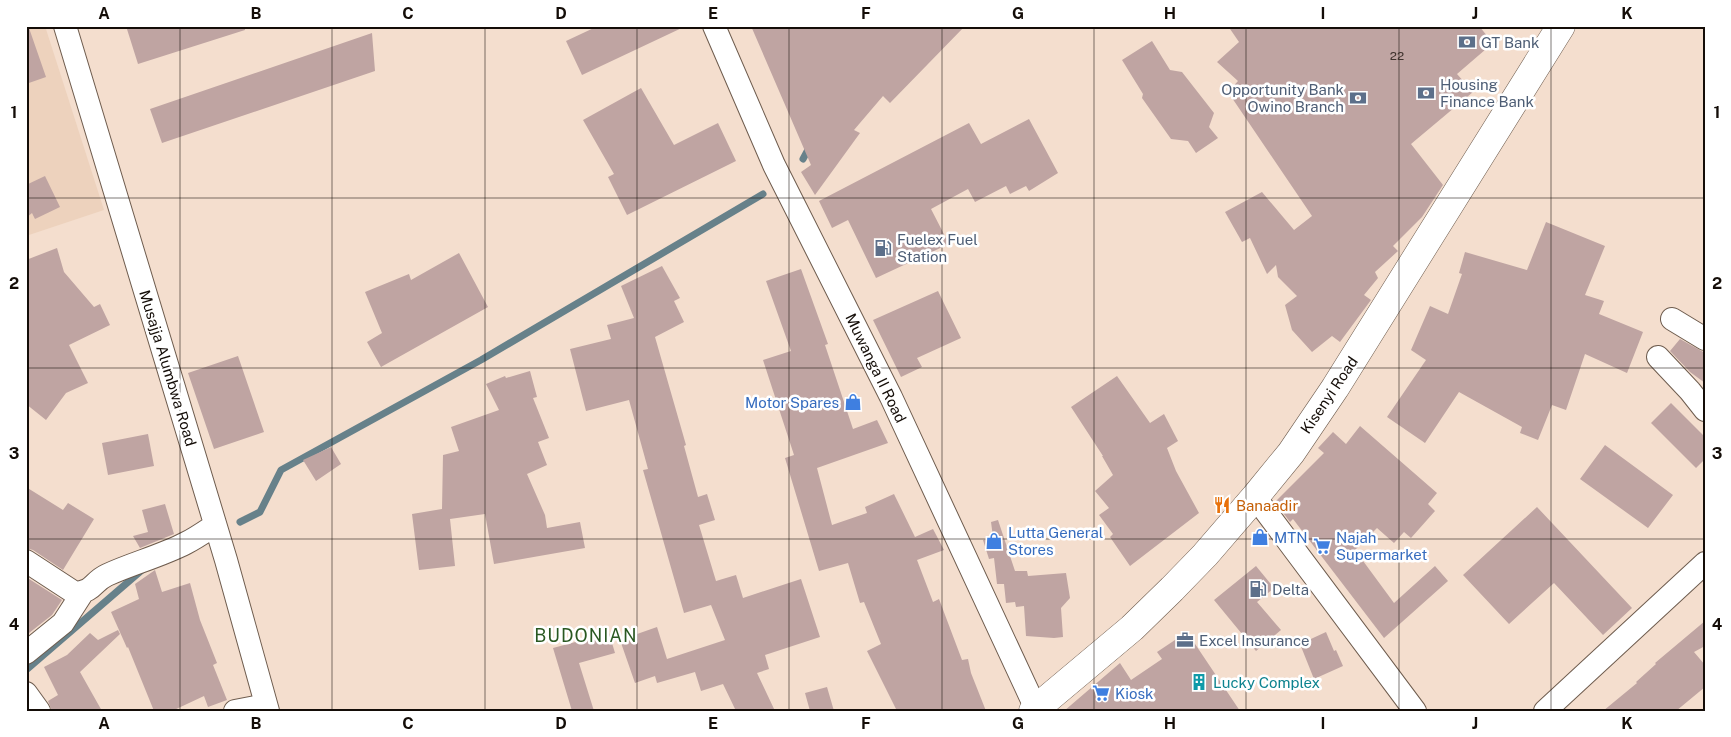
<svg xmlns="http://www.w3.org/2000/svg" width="1731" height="737" viewBox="0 0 1731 737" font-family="'Public Sans',sans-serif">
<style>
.built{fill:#edd2bd}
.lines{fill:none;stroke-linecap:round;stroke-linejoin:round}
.stream{stroke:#67818a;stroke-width:7}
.building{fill:#bfa4a2}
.minor-casing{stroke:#6e5c4e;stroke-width:24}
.major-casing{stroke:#6e5c4e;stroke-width:29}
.minor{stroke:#fff;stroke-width:22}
.major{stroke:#fff;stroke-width:28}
.grid{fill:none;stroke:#140d08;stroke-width:1;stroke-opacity:0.55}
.labels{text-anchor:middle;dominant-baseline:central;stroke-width:5;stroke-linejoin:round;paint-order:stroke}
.number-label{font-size:12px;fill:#3f332e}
.service-label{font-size:15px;fill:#4e5e75;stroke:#fff;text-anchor:start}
.street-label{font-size:15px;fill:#140d08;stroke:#fff}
.shop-label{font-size:15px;fill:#366cbe;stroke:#fff;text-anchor:start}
.food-label{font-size:15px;fill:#c56008;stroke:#fff;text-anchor:start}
.culture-label{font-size:15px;fill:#0d838f;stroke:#fff;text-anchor:start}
.quarter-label{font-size:18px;letter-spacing:1px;fill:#295821;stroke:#fff}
.neatline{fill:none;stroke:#140d08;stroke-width:2}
.grid-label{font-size:16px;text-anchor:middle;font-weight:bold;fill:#140d08}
</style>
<rect width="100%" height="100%" fill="#f4dece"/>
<!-- built -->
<path class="built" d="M26,26H45L104,210L26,236Z"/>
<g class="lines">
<!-- stream -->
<path class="stream" d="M803,159L810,146
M240,522L260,512L281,470L481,360L763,194
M26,670L142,570"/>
</g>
<!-- building -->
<path class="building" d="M126,26H245V30L138,64Z
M598,26H686L582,75L566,41Z
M751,26H965L890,103L883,96L854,130L860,133L815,195L801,172L811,165Z
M1228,26H1479L1493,43L1457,74L1473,92L1411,144L1443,185L1422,217L1393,246L1398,251L1375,272L1378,278L1364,295L1371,300L1340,342L1332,336L1312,352L1292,330L1285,305L1297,296L1278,277L1276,265L1267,274L1250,238L1242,242L1225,212L1262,192L1294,230L1312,216L1228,92L1238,81L1217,62L1239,42Z
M29,28L46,77L26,84V29Z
M372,33L375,71L162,143L150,109Z
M1152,41L1170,70L1182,72L1214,113L1209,127L1218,138L1196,153L1188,141L1171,139L1142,98L1143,94L1122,60Z
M641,88L674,145L718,123L736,161L627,215L608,177L614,174L583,120Z
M1029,119L1058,173L1029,191L1026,186L1010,194L1006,186L975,202L968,189L931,209L949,244L876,278L848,220L832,228L819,201L969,123L981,144Z
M45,176L60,207L35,219L32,213L26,218V185Z
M1546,222L1605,246L1585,295L1604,301L1599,314L1643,332L1627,373L1585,354L1566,410L1552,405L1538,440L1520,433L1522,427L1459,392L1425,443L1387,417L1426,360L1411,350L1430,306L1448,314L1462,274L1459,273L1465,252L1527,270Z
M57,248L64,272L94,307L100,304L110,325L69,345L88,383L66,393L46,420L26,404V260Z
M459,253L488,307L381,367L367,342L382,333L365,292L409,274L411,280Z
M662,266L680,298L674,301L684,322L655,337L686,445L684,446L698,497L707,494L715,520L699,525L716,581L736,575L743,598L801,579L820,637L765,655L769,669L757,673L775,711H736L723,684L701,691L695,672L657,683L655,676L635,683L620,640L657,627L667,659L725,640L711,605L684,613L643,470L648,469L629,400L586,411L570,349L611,339L607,325L634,318L621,286Z
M801,269L828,344L825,345L853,429L877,420L888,443L817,468L832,525L867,513L865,507L894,494L915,537L933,529L944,550L917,560L933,602L939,599L962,660L968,659L971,673L986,711H897L867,651L881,644L864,602L860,603L848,563L819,571L785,458L794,455L763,360L791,351L766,281Z
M938,291L961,338L917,358L922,367L901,377L873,320Z
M1680,339L1705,353V383L1690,372L1670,351Z
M238,356L264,432L214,449L188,373Z
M530,371L537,397L533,398L549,438L538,442L547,465L527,474L545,515L547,528L580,522L585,548L494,564L485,514L450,519L455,566L419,570L412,514L442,509L443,455L459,451L451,427L499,410L486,384L505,376L506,378Z
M1117,376L1150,423L1164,414L1178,441L1167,448L1176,471L1199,513L1130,566L1110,537L1113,534L1099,515L1109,508L1095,491L1113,475L1102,456H1103L1071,407Z
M1671,403L1705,437V459L1696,468L1651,423Z
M1360,426L1437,493L1428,504L1435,511L1411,538L1404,532L1394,543L1377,528L1355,550L1394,603L1435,566L1448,581L1384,638L1293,519L1290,522L1275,502L1324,453L1318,448L1333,432L1346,444Z
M148,434L154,466L108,475L102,443Z
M1605,445L1673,495L1648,528L1580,479Z
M331,447L341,464L316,481L303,460Z
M26,487L63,510L68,503L94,519L63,570L33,550L26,548Z
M165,504L174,534L140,548L133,536L148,532L142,510Z
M1537,507L1632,608L1603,635L1554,583L1509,624L1463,575Z
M998,520L1015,571H1027L1028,576L1066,573L1070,598L1061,608L1063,637L1054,638L1026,636L1024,606L1016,607L1015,602L1006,603L1004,584H997L994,558L989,559L983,540L993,537L991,522Z
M1256,566L1274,588L1257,602L1281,630L1256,651L1214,600Z
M155,570L162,592L190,583L200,620L217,663L213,665L227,700L208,707L204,696L172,711H154L128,647L127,648L111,612L139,599L135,584Z
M26,577L62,600L52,615L29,633L26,631Z
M1705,621V646L1694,652L1705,665V687L1676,711H1603L1637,683L1636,682L1656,664L1655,663Z
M118,630L120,634L80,672L102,711H52L48,701L58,695L44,667L67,655L90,633L98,640Z
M1187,632L1240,711H1064L1120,663L1131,680L1162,659L1157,652Z
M1326,632L1334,651L1336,650L1343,666L1314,679L1300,644Z
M609,633L615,653L579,663L594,711H572L553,648Z
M827,687L834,711H810L805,693Z"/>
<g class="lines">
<!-- minor casing -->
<g class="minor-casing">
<path id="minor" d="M65,26L226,560L268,711
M714,26L774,165L891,397L1037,711
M1672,319L1705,339
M1658,357L1690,391L1705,410
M1255,497L1415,711
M26,561L75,593C95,591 92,582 107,575C133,563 161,556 186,543C196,538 206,531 215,525
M26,653L63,623L83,592
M26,693L39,711
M235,711L266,705
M1545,711L1705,563"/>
</g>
<!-- major casing -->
<g class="major-casing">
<path id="major" d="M1033,711L1132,628L1172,589L1205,555L1255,497L1291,453L1335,388L1561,26"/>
</g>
<!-- minor -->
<use href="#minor" class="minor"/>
<!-- major -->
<use href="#major" class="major"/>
</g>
<!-- grid -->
<path class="grid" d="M180,26V711M332,26V711M485,26V711M637,26V711M789,26V711M942,26V711M1094,26V711M1246,26V711M1399,26V711M1551,26V711M26,198H1705M26,368H1705M26,539H1705"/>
<!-- icons -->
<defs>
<g id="bank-bare" transform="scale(1.35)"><path d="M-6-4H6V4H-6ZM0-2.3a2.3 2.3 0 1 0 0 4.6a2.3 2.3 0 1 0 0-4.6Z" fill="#5c6f8a" stroke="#fff" stroke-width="2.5" paint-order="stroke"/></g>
<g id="fuel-bare" transform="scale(1.35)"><path d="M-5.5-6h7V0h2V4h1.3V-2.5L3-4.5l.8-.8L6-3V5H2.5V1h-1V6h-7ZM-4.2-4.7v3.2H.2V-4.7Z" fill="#5c6f8a" stroke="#fff" stroke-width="2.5" paint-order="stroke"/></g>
<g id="shop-bare" transform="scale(1.35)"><path d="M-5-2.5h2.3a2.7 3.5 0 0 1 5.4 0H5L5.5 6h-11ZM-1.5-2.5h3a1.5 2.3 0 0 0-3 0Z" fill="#3f7fe0" stroke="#fff" stroke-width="2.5" paint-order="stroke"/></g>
<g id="restaurant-bare" transform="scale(1.35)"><path d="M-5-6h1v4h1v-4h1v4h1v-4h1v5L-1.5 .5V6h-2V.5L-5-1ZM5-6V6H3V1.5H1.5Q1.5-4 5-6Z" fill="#e8710a" stroke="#fff" stroke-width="2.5" paint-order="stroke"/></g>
<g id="supermarket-bare" transform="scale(1.35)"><path d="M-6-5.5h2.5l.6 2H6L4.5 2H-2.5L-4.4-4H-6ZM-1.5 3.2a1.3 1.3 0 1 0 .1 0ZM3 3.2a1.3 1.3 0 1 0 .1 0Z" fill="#3f7fe0" stroke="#fff" stroke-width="2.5" paint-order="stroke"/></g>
<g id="office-bare" transform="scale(1.35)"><path d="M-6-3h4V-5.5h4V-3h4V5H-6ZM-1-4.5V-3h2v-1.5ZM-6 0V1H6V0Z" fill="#5c6f8a" stroke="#fff" stroke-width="2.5" paint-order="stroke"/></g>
<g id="building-bare" transform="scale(1.35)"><path d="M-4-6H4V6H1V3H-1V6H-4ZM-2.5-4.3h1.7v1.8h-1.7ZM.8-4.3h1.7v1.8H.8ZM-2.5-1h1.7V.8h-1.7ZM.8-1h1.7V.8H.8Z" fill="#0f9aa8" stroke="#fff" stroke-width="2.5" paint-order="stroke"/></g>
</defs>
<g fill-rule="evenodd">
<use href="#bank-bare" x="1467" y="42"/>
<use href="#bank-bare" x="1426" y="93"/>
<use href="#bank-bare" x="1358" y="98"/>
<use href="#fuel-bare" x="883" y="248"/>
<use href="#shop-bare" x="853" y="402"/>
<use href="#restaurant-bare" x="1222" y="505"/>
<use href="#shop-bare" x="1260" y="537"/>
<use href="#shop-bare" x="994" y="541"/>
<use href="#supermarket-bare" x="1322" y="546"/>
<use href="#fuel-bare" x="1258" y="589"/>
<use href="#office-bare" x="1185" y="640"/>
<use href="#building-bare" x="1199" y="682"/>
<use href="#supermarket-bare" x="1101" y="693"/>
</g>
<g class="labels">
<!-- number labels -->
<g class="number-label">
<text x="1397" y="56">22</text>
</g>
<!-- service labels -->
<g class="service-label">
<text x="1481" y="42">GT Bank</text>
<text x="1440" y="84">Housing<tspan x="1440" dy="17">Finance Bank</tspan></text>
<text x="1344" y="89" text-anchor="end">Opportunity Bank<tspan x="1344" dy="17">Owino Branch</tspan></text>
<text x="897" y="239">Fuelex Fuel<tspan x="897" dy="17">Station</tspan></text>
<text x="1272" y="589">Delta</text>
<text x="1199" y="640">Excel Insurance</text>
</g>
<!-- street labels -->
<g class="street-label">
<text transform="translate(168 368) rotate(73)">Musajja Alumbwa Road</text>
<text transform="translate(876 368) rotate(64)">Muwanga II Road</text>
<text transform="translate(1329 395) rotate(-56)">Kisenyi Road</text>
</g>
<!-- shop labels -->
<g class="shop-label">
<text x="839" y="402" text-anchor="end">Motor Spares</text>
<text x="1008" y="532">Lutta General<tspan x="1008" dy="17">Stores</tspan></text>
<text x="1274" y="537">MTN</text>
<text x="1336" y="537">Najah<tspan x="1336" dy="17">Supermarket</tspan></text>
<text x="1115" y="693">Kiosk</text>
</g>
<!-- food labels -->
<g class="food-label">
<text x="1236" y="505">Banaadir</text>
</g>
<!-- culture labels -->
<g class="culture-label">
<text x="1213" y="682">Lucky Complex</text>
</g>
<!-- quarter labels -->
<g class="quarter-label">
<text x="586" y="635">BUDONIAN</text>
</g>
</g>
<!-- border -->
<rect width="1731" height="737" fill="none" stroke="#ffffff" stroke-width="55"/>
<rect x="28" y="28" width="1676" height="682" class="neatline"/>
<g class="grid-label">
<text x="104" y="19">A</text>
<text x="256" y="19">B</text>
<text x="408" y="19">C</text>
<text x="561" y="19">D</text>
<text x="713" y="19">E</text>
<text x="866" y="19">F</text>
<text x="1018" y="19">G</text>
<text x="1170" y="19">H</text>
<text x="1323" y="19">I</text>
<text x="1475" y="19">J</text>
<text x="1627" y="19">K</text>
<text x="14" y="118">1</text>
<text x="1717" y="118">1</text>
<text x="14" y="289">2</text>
<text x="1717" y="289">2</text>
<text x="14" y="459">3</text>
<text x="1717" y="459">3</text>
<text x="14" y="630">4</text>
<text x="1717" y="630">4</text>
<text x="104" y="729">A</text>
<text x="256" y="729">B</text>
<text x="408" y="729">C</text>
<text x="561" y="729">D</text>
<text x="713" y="729">E</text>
<text x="866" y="729">F</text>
<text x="1018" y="729">G</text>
<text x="1170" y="729">H</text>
<text x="1323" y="729">I</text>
<text x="1475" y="729">J</text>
<text x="1627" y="729">K</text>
</g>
</svg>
